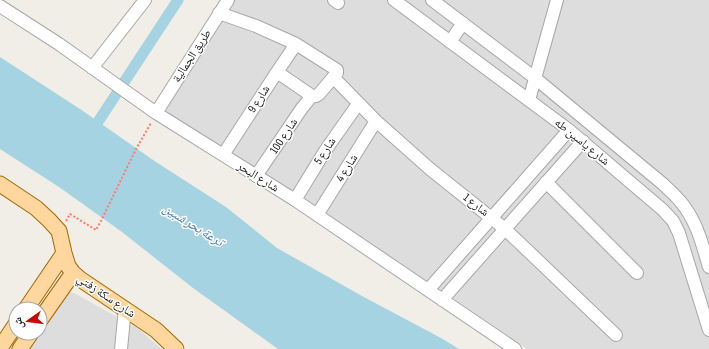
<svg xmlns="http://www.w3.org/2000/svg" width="709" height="349" viewBox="0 0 709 349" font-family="'Sofia Sans Condensed','Noto Naskh Arabic',sans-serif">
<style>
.residential{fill:#dedddd}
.water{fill:#a5d3e1}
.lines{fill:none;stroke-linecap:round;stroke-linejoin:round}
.canal{stroke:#a5d3e1;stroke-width:11}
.minor-casing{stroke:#a7a7a7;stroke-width:14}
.major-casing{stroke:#9d6a00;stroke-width:17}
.path{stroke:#ff7a6a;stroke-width:2;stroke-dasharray:2 2;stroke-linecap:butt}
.minor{stroke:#fff;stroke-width:12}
.major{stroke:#ffd69e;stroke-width:15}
.labels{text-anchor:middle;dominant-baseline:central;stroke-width:3;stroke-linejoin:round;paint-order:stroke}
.street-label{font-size:12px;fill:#202020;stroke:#fff}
.water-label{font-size:13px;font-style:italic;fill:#4479ae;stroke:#fff}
</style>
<rect width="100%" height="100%" fill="#f1eee7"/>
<!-- residential -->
<path class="residential" d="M233,0H709V349H527L161,110Z
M65,291L74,293L137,328L162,349H14L24,333H40V310Z"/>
<!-- water -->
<path class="water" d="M0,57L80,109L156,162L226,207L277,248L362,296L441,338L459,349H278L193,288L122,232L59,187L0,149Z"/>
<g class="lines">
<!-- canal -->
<path class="canal" d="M90,134L178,0"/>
<!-- minor casing -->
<g class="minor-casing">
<path id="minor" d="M334,0L338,3
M394,0L569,130L663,210L673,221L679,233L709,330
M432,0L535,78L663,184C671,192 680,199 686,209C698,226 703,247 709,267
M0,6L59,44L156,113L295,200L515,349
M219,13L256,26L296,44L337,70V73L319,94L316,96H312L277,72
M450,42L463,23
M92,68L145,0
M333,77L376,121L430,169L505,229L616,335
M529,100L557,0
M156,113L228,0
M223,155L277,72L296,44
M256,176L302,108L312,96
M546,182L637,273
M295,200L325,151L358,104
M317,215L376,121
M428,290L569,130
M442,300L583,141
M121,349L125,308"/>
</g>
<!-- major casing -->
<g class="major-casing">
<path id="major" d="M0,184L36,208L49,220L59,231L64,253L68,266L73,273L80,279L156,330L176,349
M26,309L64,253
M40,320L73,273
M0,348L16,324
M20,349L31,333"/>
</g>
<!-- path -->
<path class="path" d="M66,221L70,214L96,230L101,221L136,149L151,123"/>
<!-- minor -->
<use href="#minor" class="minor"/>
<!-- major -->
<use href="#major" class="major"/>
</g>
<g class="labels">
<!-- street labels -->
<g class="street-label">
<text transform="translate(192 56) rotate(-57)">طريق الجمالية</text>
<text transform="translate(259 99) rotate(-57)">شارع 9</text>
<text transform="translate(284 136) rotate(-56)">شارع 100</text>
<text transform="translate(582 142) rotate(39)">شارع ياسين طه</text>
<text transform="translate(325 151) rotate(-57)">شارع 5</text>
<text transform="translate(347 168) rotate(-58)">شارع 4</text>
<text transform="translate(258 177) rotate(32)">شارع البحر</text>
<text transform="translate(476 205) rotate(38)">شارع 1</text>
<text transform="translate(106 296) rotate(34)">شارع سكة زفتي</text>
</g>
<!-- water labels -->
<g class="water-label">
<text transform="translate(193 225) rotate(32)">ترعة بحر شبين</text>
</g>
</g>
<!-- north arrow -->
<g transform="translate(28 321) rotate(256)"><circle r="19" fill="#ffffff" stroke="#a6a6a6"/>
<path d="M0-3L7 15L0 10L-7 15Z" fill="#d10100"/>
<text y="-6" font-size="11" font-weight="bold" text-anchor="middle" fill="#202020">ش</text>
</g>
</svg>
